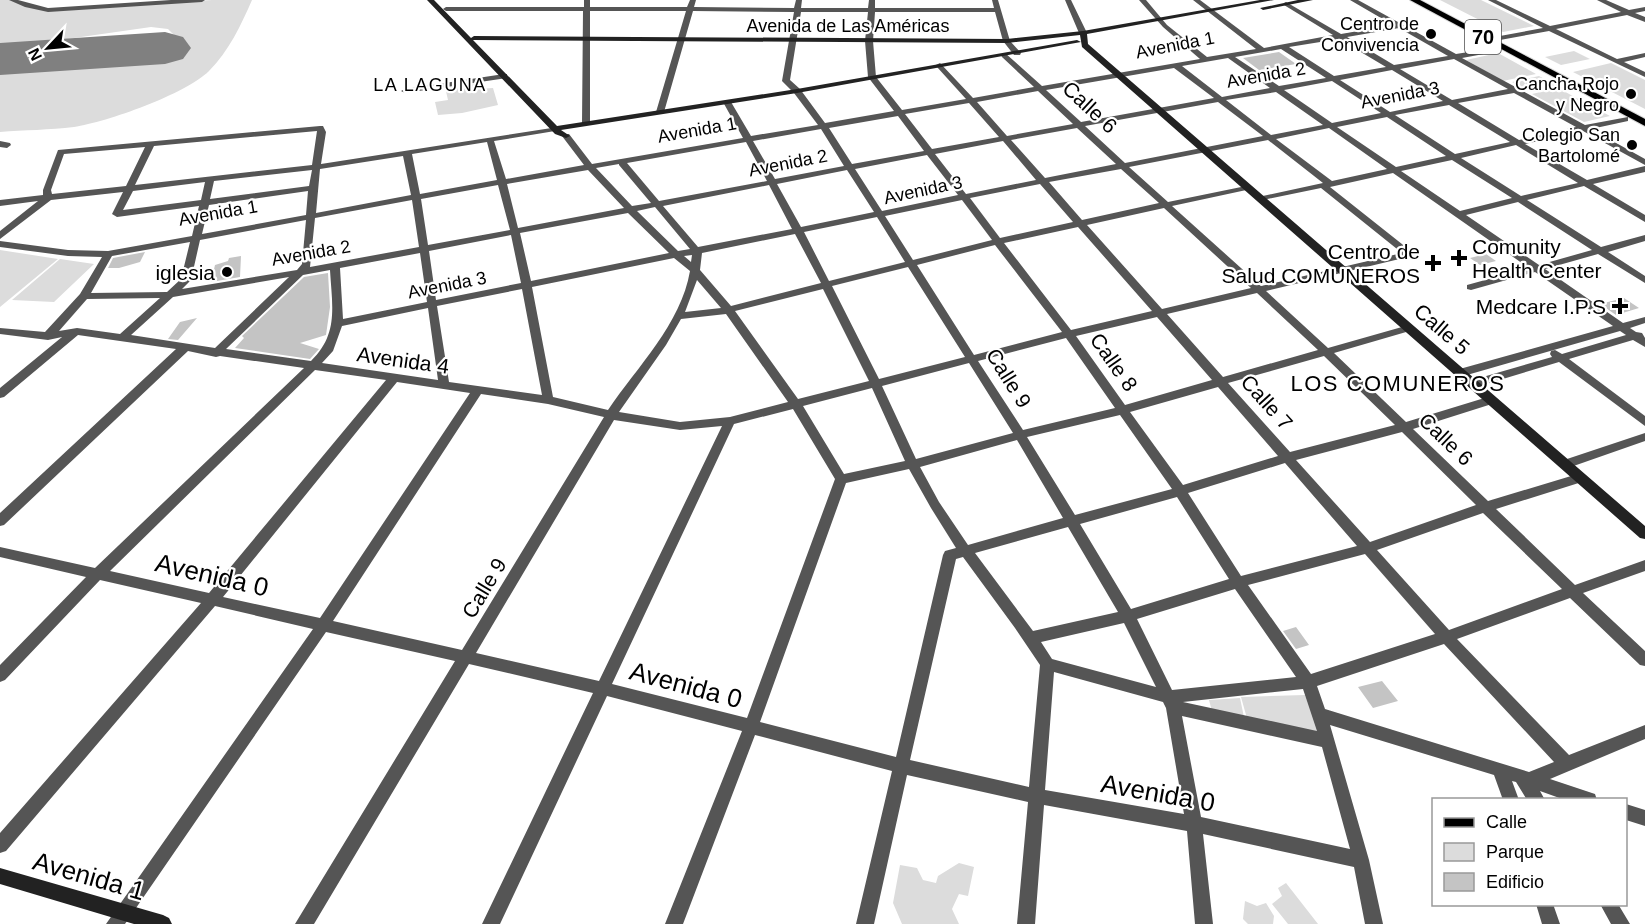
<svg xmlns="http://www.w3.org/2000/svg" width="1645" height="924" viewBox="0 0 1645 924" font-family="Helvetica,sans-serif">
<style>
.green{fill:#dcdcdc}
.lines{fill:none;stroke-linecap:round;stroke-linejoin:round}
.runway{fill:#808080;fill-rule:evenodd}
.building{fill:#c4c4c4}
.primary-casing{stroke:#dbdbdb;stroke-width:2}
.street{fill:#555;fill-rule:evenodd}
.secondary{fill:#222;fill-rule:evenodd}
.primary{fill:#000;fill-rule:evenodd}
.poi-dot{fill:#000;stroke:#fff;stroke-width:2}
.labels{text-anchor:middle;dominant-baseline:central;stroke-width:4.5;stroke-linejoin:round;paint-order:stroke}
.far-poi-label{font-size:18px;fill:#000;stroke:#fff;text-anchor:end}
.far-street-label{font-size:18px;fill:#000;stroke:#fff}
.far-neighbourhood-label{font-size:18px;letter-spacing:1.5px;fill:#000;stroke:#fff}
.shield{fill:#fff;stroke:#4c4c4c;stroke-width:1.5}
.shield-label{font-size:20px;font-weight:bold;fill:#000}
.street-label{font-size:21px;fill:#000;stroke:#fff}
.poi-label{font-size:21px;fill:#000;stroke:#fff;text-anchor:end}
.neighbourhood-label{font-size:22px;letter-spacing:1.5px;fill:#000;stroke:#fff}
.near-street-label{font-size:26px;fill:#000;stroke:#fff}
</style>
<rect width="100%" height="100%" fill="#fff"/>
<!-- green -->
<path class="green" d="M0,0H10L48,10L212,0H252C241,25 229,51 209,71C186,94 107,122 74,127C50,130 24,130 0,132V72L157,61L174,35L168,29L151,27L67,39L0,44Z
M1440,0H1481L1534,26L1503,32Z
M1574,51L1590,59L1561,65L1545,57Z
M1498,53L1536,74L1503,81L1466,60Z
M1611,63L1645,80V109L1573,72Z
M1539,76L1557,86L1531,92L1512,82Z
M476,83L478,89L493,88L498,105L462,113L438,115L435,102L448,100L445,87Z
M1558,88L1610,116L1584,122L1532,94Z
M0,250L58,259L0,307Z
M60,259L94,264L54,302L12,300Z
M1305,695L1322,741L1248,722L1241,697Z
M1240,698L1245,722L1213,715L1209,700Z
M959,863L974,867L968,896L959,894L952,909L959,924H902L893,903L900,865L917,868L923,880L936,883L938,876Z
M1286,883L1318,924H1288L1272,904L1282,896L1278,888Z
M1245,901L1257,906L1266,903L1274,916L1273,924H1248L1243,919Z"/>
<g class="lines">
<!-- runway -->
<path class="runway" d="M165,32L183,37L191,48L183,59L165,64L0,75V43Z"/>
</g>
<!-- building -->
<path class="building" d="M1279,52L1296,64L1259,70L1243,58Z
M145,252L140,262L119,268H108L113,258Z
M1486,254L1496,261L1480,265L1470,258Z
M241,256L240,277L211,282L215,265L228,261L229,258Z
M328,273L330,307L326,335L300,343L319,349L310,359L235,348L244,338L242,336L304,277Z
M1624,298L1639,308L1616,315L1600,304Z
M197,318L178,340L168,339L180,322Z
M1296,627L1309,645L1296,649L1283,631Z
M1382,681L1398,701L1373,708L1358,687Z"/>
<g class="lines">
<!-- primary casing -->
<g class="primary-casing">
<path id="primary" d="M1410,0H1420L1645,119V126Z"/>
</g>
<!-- street -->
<path class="street" d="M9,0H18L48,8L171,0H205L202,2L48,12L25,7Z
M584,0H590V7H687L690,0H696L694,7L794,8L796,0H802L801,8H868L869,0H875V8H994L992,0H998L1010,41L1021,53L1020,55H1014L1003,41L995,12H875L873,41L876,77L902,110L966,99L937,67L936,65L940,63L973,98L1034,87L1002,57L1001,55L1005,53L1042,86L1200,59L1163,27L1139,0H1146L1167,25L1207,57L1256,49L1193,0H1200L1264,48L1333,35L1284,5V3L1286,2L1341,34L1393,25L1350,0H1358L1456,54L1500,47V51L1462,58L1585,125L1628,117V121L1591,129L1645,159V165L1583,131L1525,144L1587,180L1645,166V172L1593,184L1645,215V222L1584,186L1527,200L1601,247L1645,235V241L1608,252L1645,276V283L1598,254L1545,269L1623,323L1645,317V323L1630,328L1636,332L1642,333L1645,338V347L1633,340L1569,359L1645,416V426L1559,362L1473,388L1467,384L1469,381L1552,357L1550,354L1551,351L1555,350L1562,354L1626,335L1620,331L1460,377L1456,376L1455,373L1456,370L1613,326L1535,272L1471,290L1467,289V285L1529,268L1393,173L1330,187L1412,252V256L1266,291L1328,348L1409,325L1413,326L1414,328L1413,330L1334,353L1406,422L1491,396L1495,397L1497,400L1495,403L1413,429L1488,501L1581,473L1585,475L1587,478L1585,481L1496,509L1575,585L1645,560V571L1583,593L1645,651V666L1640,665L1570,598L1457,639L1569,755L1645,725V739L1550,779L1595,794L1597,800H1565L1540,791L1545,800H1527L1516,782L1512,781L1519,800H1503L1494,775L1330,725L1369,860L1383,924H1365L1354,867L1203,834L1213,924H1195L1187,831L1044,805L1035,924H1017L1028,802L907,775L874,924H856L892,771L755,735L683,924H665L742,731L607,696L500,924H482L593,693L469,664L314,924H295L455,661L326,632L125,924H106L313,629L215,606L6,851L0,853V833L201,603L100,580L5,680L0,682V665L86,577L0,557V547L95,568L304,368L220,356L216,357L188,351L4,525L0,526V513L176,349L78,335L4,397L0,398V388L62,337L48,340L0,334V328L45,332L80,294L102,257L68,256L0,247V241L68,250L108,251L192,236L199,206L117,217L112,214L123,192L51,200L0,239V231L38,201L0,206V200L43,195V190L58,150L320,126H323L326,132L321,164L558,127L559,129L555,131L494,141L506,179L584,165L562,136L566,134H569L592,164L743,138L723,102L727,100L731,102L751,136L818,125L794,93L782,81L794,12L693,11L664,112L660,114L656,112L686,11H590V123L586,125L582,123L583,11H446L443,9L446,7H584ZM801,12H868L865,41L868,77L894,111L825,123L800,89L790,80ZM1399,28L1448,56L1394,65L1347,37ZM1339,39L1386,67L1334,76L1289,47ZM1281,49L1326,78L1279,86L1235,57ZM1228,58L1270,88L1222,97L1182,66ZM1454,59L1508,89L1452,100L1400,69ZM1174,68L1214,98L1081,122L1046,90ZM1392,70L1443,101L1390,112L1340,80ZM1332,81L1381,113L1332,123L1284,90ZM1038,91L1073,124L1007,136L977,102ZM1276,92L1323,125L1271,135L1226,100ZM1514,93L1576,127L1519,140L1458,103ZM1218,102L1263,136L1125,163L1085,126ZM969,103L999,137L932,149L905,114ZM1449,105L1510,142L1455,154L1395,115ZM898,116L924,151L852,164L829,128ZM1387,117L1446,156L1396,167L1337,127ZM1077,128L1116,164L1045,178L1011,140ZM1329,128L1387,169L1332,181L1276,139ZM821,129L844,166L775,179L753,141ZM317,131L312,165L135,185L154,146ZM1268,140L1323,183L1258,197V201L1321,188L1402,253L1261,286L1172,206L1251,189V185L1168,202L1129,167ZM1003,141L1036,180L966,194L935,154ZM487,142L497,180L420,194L412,154ZM746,142L767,181L659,201L627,163ZM1516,145L1578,183L1521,196L1461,158ZM145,147L126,186L52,194L51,190L64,154ZM927,155L958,195L882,211L855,169ZM403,156L411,195L316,213L320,169ZM1452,160L1512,198L1460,211L1401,171ZM619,164V165L651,203L632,206L596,168ZM1121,169L1159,203L1082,220L1049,182ZM312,170L309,186L210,199L214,181ZM588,170L624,208L518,228L507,184ZM847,170L874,212L801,227L777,184ZM205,182L201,200L123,210L133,191ZM1040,184L1073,222L1000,238L970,198ZM498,185L510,230L428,245L421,199ZM769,185L792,229L698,247L663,206ZM308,191L306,215L202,234L209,205ZM412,200L419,247L310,267L315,218ZM962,200L992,240L913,260L885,216ZM1518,202L1592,250L1539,265L1466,215ZM655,207L690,249L678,251L637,211ZM1164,208L1251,288L1162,309L1087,225ZM628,213L669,253L531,281L520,233ZM877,217L905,262L829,281L804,232ZM306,220L302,264L297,270L182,289L191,280L200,240ZM1078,227L1152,311L1071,330L1004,243ZM795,234L821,283L731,306L700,270L702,253ZM511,235L521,283L436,300L429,251ZM190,242L181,279L167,292L91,293L112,256ZM995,245L1062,332L974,355L917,265ZM420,253L427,302L343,319L340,268ZM692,255L691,262L684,256ZM674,258L690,271C681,324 637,367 608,410L553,397L532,287ZM908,267L965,357L879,379L832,286ZM330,270C332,306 339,334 311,361L226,349L303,275ZM289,277L215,348L131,335L173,297ZM697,280L721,308L685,312ZM522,289L542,395L449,382L437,306ZM823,289L869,381L798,399L735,311ZM1257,293L1318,350L1223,377L1167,314ZM160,298L120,334L77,328L59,331L87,299ZM428,308L438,380L322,363L333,351L342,326ZM726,314L788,402L730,417L680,422L619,412L666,345L681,319ZM1157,317L1212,380L1125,405L1076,336ZM1066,338L1115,408L1023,430L978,361ZM1324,356L1395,425L1290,452L1228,383ZM969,363L1013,433L916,459L882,386ZM315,370L386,380L209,593L110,571ZM397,382L470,393L320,618L223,597ZM1218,387L1278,456L1183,485L1130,412ZM872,388L905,461L844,474L803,406ZM481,394L548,404L604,417L462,650L333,621ZM793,409L835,479L747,718L612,684L734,424ZM1120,415L1172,489L1075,515L1027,437ZM614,420L680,430L722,426L599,681L476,653ZM1402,432L1476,505L1370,542L1296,460ZM1017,440L1063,518L968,545L939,502L920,467ZM1285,463L1357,546L1241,576L1188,493ZM909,469L931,508L956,548L945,551L943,555L896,757L760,722L846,483ZM1177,497L1229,579L1131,609L1080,524ZM1483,513L1562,589L1449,630L1377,550ZM1068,527L1118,612L1033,631L975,553ZM1365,554L1435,634L1311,674L1248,585ZM963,557L1015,628L1040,665L1029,787L910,760L956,559ZM1235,589L1296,677L1172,690L1137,619ZM1124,623L1156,687L1052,659L1041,642ZM1444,644L1554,762L1529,772L1325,709L1317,686ZM1054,672L1163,702L1166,708L1184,814L1045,790ZM1303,689L1317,731L1183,702ZM1182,716L1322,747L1350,849L1201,817Z
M1065,0H1071L1087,33L1086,35L1079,33Z
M1488,0H1496L1550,26L1621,12L1597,0H1606L1629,10L1645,7V11L1635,13L1645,17V22L1627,15L1556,29L1617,59L1645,53V57L1624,62L1645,72V77L1549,31L1500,40V36L1543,28Z
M504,74H507V78L405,93L401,91L405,89Z
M0,141L10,143L11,145L7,148L0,147Z
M1645,433V441L1565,469L1561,467L1559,464L1561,461Z
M1626,804L1645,810V826L1626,820Z
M1536,904H1553L1560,924H1542Z
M1600,904H1618L1630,924H1611Z"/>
<!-- secondary -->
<path class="secondary" d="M427,0H434L471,38L474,36L1007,39L1083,31L1260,0H1274L1087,34L1088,44L1645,526V539L1640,538L1082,47L1080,35L1007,43L473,40L557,126L797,89L1077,40L1081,42L797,93L561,130L570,136L566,138L555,134Z
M1298,0H1313L1263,10L1260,8Z
M0,868L163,915L169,918L172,924H134L0,884Z"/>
<!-- primary -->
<use href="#primary" class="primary"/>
</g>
<!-- markers -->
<g class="poi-dot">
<circle cx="1431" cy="34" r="6"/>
<circle cx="1631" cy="94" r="6"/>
<circle cx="1632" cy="145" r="6"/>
<path d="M1456 249h6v6h6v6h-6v6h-6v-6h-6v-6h6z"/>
<path d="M1430 254h6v6h6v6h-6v6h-6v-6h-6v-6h6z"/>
<circle cx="227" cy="272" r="6"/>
<path d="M1617 297h6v6h6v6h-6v6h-6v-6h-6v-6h6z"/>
</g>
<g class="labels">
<!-- far-poi labels -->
<g class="far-poi-label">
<text x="1419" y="24">Centro de<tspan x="1419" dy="21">Convivencia</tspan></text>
<text x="1619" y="84">Cancha Rojo<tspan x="1619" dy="21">y Negro</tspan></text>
<text x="1620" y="135">Colegio San<tspan x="1620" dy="21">Bartolomé</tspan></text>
</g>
<!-- far-street labels -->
<g class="far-street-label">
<text x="848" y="26">Avenida de Las Américas</text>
<text transform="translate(1175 45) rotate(-11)">Avenida 1</text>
<text transform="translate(1266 75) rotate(-10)">Avenida 2</text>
<text transform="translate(1400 95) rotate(-11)">Avenida 3</text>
<text transform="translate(697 130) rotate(-10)">Avenida 1</text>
<text transform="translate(788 163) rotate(-11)">Avenida 2</text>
<text transform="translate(923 190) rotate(-12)">Avenida 3</text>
<text transform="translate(218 213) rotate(-10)">Avenida 1</text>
<text transform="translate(311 253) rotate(-10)">Avenida 2</text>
<text transform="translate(447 285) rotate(-11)">Avenida 3</text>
</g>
<!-- far-neighbourhood labels -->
<g class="far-neighbourhood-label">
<text x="430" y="85">LA LAGUNA</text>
</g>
<!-- shield labels -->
<rect class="shield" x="1465" y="20" width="36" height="34" rx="4.5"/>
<g class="shield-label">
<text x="1483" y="37">70</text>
</g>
<!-- street labels -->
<g class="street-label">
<text transform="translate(1090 107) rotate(43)">Calle 6</text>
<text transform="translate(1442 329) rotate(41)">Calle 5</text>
<text transform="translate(403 360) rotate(8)">Avenida 4</text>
<text transform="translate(1114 362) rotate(55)">Calle 8</text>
<text transform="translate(1009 378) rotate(58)">Calle 9</text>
<text transform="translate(1267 402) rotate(48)">Calle 7</text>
<text transform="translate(1446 439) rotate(44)">Calle 6</text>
<text transform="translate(484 588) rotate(-59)">Calle 9</text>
</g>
<!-- poi labels -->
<g class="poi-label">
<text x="1472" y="246" text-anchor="start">Comunity<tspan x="1472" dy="24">Health Center</tspan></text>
<text x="1420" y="251">Centro de<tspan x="1420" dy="24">Salud COMUNEROS</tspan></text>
<text x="215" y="272">iglesia</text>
<text x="1606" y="306">Medcare I.P.S</text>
</g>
<!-- neighbourhood labels -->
<g class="neighbourhood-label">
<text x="1398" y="383">LOS COMUNEROS</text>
</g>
<!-- near-street labels -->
<g class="near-street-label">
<text transform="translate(212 575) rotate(13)">Avenida 0</text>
<text transform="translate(686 685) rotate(15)">Avenida 0</text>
<text transform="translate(1158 793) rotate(10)">Avenida 0</text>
<text transform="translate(89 876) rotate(16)">Avenida 1</text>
</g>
</g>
<!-- legend -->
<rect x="1432" y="798" width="195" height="108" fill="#ffffff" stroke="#999999" stroke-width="1.5"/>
<rect x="1444" y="818" width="30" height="9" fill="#000000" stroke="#999999" stroke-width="1.5"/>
<text x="1486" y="828" font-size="18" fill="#000000">Calle</text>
<rect x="1444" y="843" width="30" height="18" fill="#dcdcdc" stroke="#999999" stroke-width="1.5"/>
<text x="1486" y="858" font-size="18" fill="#000000">Parque</text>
<rect x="1444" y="873" width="30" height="18" fill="#c4c4c4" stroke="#999999" stroke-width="1.5"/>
<text x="1486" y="888" font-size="18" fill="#000000">Edificio</text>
<!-- north arrow -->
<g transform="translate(48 48) rotate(244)" stroke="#ffffff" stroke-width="4.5" paint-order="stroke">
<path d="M0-4.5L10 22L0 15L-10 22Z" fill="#000000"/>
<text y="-9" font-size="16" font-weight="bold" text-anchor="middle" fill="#000000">N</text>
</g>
</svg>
